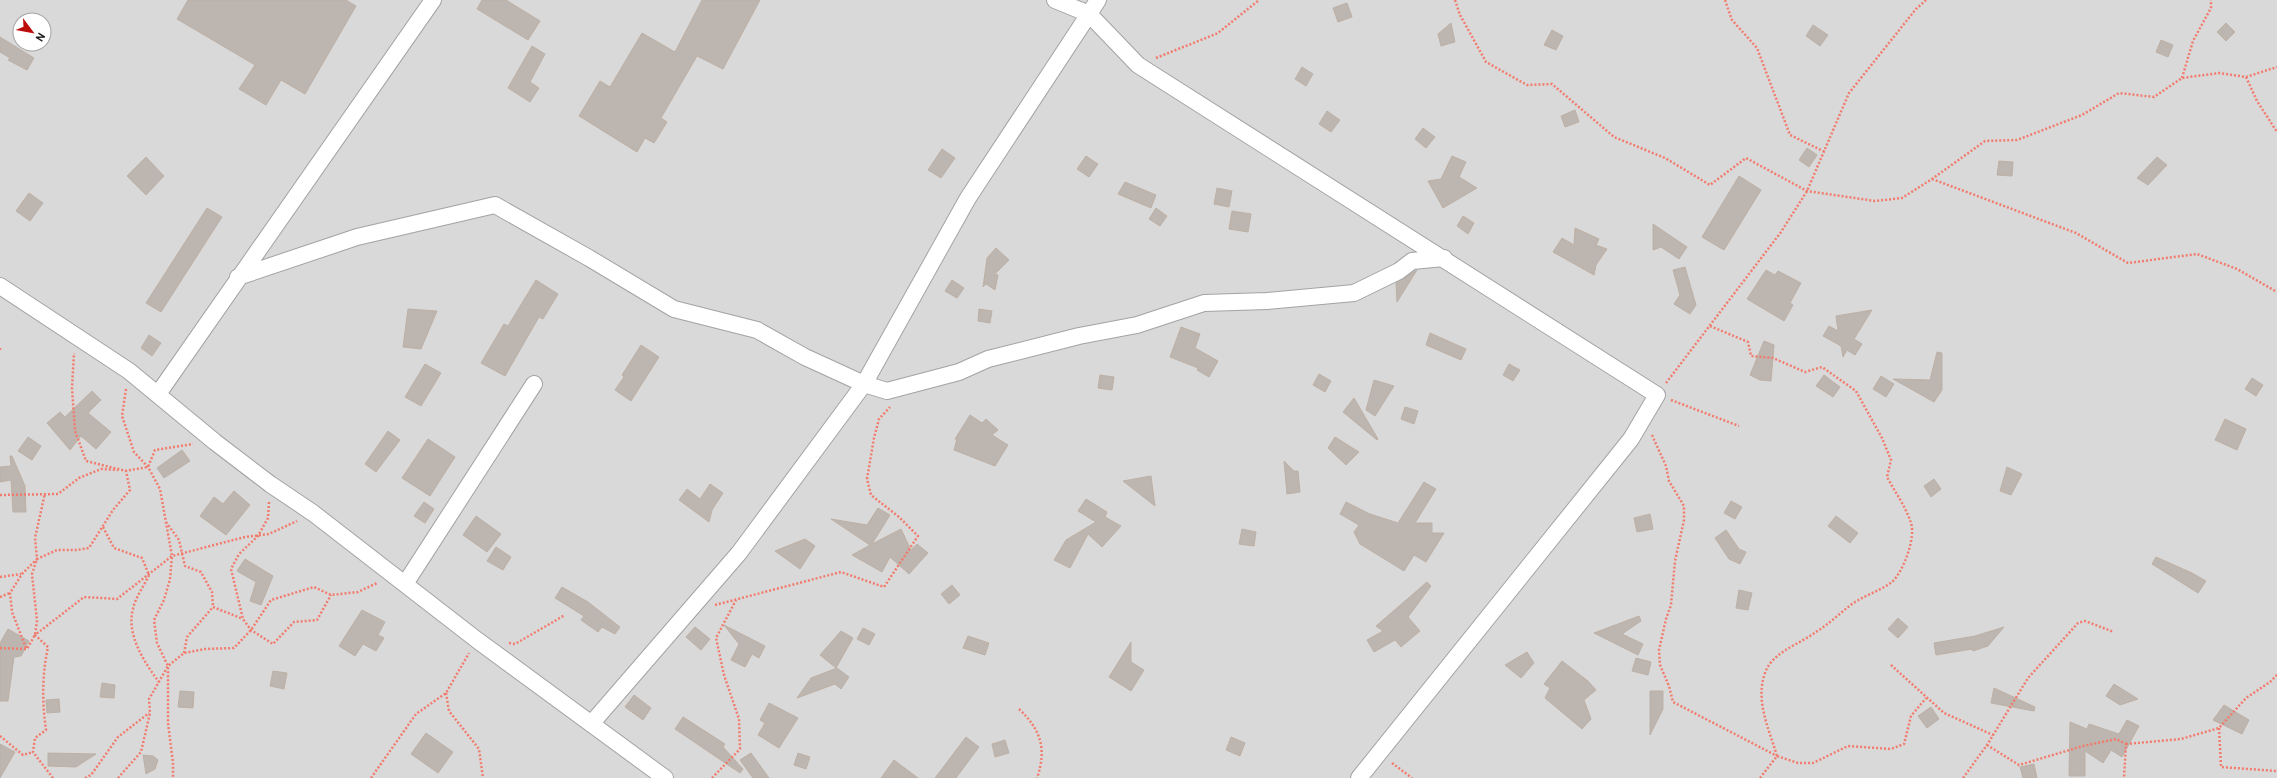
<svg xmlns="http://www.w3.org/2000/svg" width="2277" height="778" viewBox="0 0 2277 778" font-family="Overpass,sans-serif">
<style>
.residential{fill:#dad9d9;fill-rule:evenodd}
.building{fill:#bdb5af;stroke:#bdb0a5}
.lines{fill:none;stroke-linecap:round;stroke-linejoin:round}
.minor-casing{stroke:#a3a3a3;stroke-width:18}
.path{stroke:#f17c6e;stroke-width:2.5;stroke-dasharray:2 2;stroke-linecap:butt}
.minor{stroke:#fff;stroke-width:16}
</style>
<rect width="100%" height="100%" fill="#ede9e2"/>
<!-- residential -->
<path class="residential" d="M0,0H2277V778H0ZM20,20H44V44H20Z"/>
<!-- building -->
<path class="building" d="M188,0H346L356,6L305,94L281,80L266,105L239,89L255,65L177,19Z
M482,0H506L540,21L528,40L477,9Z
M702,0H760L723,69L697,56L661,118L667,122L654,143L645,138L637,152L579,116L600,81L610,87L642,33L675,52Z
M1347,3L1352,17L1338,22L1333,8Z
M1451,23L1455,42L1441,46L1438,34Z
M2226,23L2235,32L2226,41L2217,32Z
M1813,25L1828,35L1820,46L1806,36Z
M1552,30L1563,36L1556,50L1544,45Z
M0,37L34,58L27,70L8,60L10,58L0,52Z
M2161,40L2173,45L2168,57L2156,52Z
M532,46L545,54L530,82L539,88L530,102L508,88Z
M1302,67L1313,74L1306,86L1295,79Z
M1575,110L1579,122L1565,127L1561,116Z
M1327,111L1340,120L1331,132L1319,124Z
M1423,128L1435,137L1426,148L1415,139Z
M1807,148L1817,155L1809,167L1799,160Z
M942,149L955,158L941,178L928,170Z
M1086,156L1098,164L1089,177L1077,169Z
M1452,156L1466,162L1459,177L1477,188L1443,208L1428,181L1441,179Z
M146,157L164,176L146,195L127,176Z
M2157,157L2167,165L2148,185L2137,178Z
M1999,161L2013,162L2012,176L1997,175Z
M1739,176L1761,190L1724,250L1702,237Z
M1125,182L1156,195L1151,208L1118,194Z
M1217,188L1232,191L1229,207L1214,204Z
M29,193L43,203L30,221L16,211Z
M207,208L222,217L161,312L146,303Z
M1156,208L1167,216L1160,226L1149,219Z
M1232,211L1251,214L1248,232L1229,229Z
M1463,216L1474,223L1468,234L1457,226Z
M1653,224L1687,247L1679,259L1661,247L1653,250Z
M1575,228L1599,239L1596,245L1607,249L1596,265L1594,275L1553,252L1562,238L1574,245Z
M996,248L1009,260L995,274L998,275L995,290L986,284L983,287L987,258Z
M1685,267L1696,305L1690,314L1674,304L1680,295L1673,270Z
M1417,270L1397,302L1396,283Z
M1766,270L1775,275L1778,271L1801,283L1790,303L1793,305L1784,321L1747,299Z
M536,280L558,294L543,319L539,317L505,376L481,363L504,324L508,326Z
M952,280L964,288L957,298L945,291Z
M408,309L437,311L421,349L403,347Z
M979,309L992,311L990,323L978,321Z
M1872,310L1854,339L1862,344L1855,355L1847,350L1843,357L1841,346L1823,336L1829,326L1838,331L1836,316Z
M1181,327L1200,334L1195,348L1218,361L1209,377L1197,370L1198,368L1170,357Z
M1430,333L1466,349L1461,360L1426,345Z
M149,335L161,343L152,356L141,348Z
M1764,341L1774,345L1771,381L1760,380L1750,375Z
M641,345L659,357L631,401L615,390L624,377L622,375Z
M1937,352L1942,353V390L1934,402L1893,379L1930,380Z
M425,364L441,373L421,406L405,397Z
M1509,364L1520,370L1513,381L1503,375Z
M1319,374L1331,381L1325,392L1313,385Z
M1100,375L1114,377L1112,390L1098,388Z
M1824,375L1840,387L1833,397L1816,386Z
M1881,376L1894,384L1886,397L1873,389Z
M2252,378L2263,385L2256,396L2245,389Z
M1374,380L1394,386L1375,416L1366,410Z
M92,391L101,400L88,413L111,432L96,449L81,436L70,450L47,423L60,412L65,417Z
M1354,398L1378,439L1377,440L1343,412Z
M1405,407L1418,411L1414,424L1401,419Z
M970,415L982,423L986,419L998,430L992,435L1008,445L995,466L954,450L957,439H955Z
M2225,419L2246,429L2237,450L2215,440Z
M388,431L400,440L376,472L365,464Z
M28,437L41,446L32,460L18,451Z
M1335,437L1359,452L1346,465L1328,448Z
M428,439L455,457L430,496L402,478Z
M182,450L190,461L164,478L157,468Z
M10,456H12L25,486L26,512H13L11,480L0,482V467L11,466Z
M1284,461L1294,471H1298L1300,492L1287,494Z
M2007,467L2022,474L2011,495L2000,491Z
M1151,476L1155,506L1123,481Z
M1934,479L1941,489L1931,497L1924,486Z
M1424,482L1436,489L1415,523H1432V533H1444L1426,562L1414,555L1404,571L1360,544L1354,532L1359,525L1340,514L1346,502L1370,514L1398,523Z
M710,484L723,493L712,510L709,522L679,500L687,489L700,499Z
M234,491L250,505L226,535L200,516L214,497L223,504Z
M1086,499L1107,512L1105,517L1121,526L1102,547L1088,534L1070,568L1054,560L1066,540L1096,522L1078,511Z
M1731,501L1742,507L1735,519L1724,513Z
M424,502L434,509L425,523L414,516Z
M878,508L890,515L872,544L901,529L911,550L917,544L928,553L909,574L890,557L882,572L852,555L870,545L831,519L867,525Z
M1650,514L1653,529L1637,532L1634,518Z
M476,516L501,534L487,552L463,535Z
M1836,516L1858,533L1850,543L1828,526Z
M1242,529L1256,532L1254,546L1239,544Z
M1726,530L1739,549L1746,552L1740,564L1729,559L1715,538Z
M805,539L815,546L800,569L775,551Z
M496,547L511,557L503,570L487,561Z
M2156,557L2192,573L2206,581L2198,593L2152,564Z
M245,559L273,576L261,605L250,601L256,582L237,571Z
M1427,582L1431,586L1408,617L1420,631L1401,647L1395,640L1374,652L1367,640L1383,631L1376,626Z
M952,585L960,595L949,604L941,594Z
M562,587L588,602L620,627L615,634L602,627L598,632L581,620L584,616L555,598Z
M1739,590L1752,593L1748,610L1736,608Z
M362,610L385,622L378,635L384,638L376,651L363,644L355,656L339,646Z
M1639,616L1641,621L1622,634L1643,644L1638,655L1594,633Z
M1898,618L1908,627L1898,638L1888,629Z
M724,625L765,646L759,658L752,654L745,667L731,660L739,644Z
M695,627L710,639L701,650L686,637Z
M2004,627L1988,646L1973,651L1972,649L1936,655L1934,643L1975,636Z
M863,628L875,634L869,645L857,639Z
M8,629L29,641L21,656L14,657L8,701H0V643Z
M841,631L853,638L836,668L820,655Z
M968,636L989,643L985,655L963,648Z
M1131,642V662L1144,670L1131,691L1109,677Z
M1527,652L1534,663L1521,678L1505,665Z
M1636,658L1651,662L1648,675L1632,671Z
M1562,661L1588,681L1596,690L1584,700L1591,719L1582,729L1545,698L1550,688L1544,684Z
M837,668L849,677L841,689L835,684L797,698L811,678Z
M273,671L287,673L284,689L270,686Z
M102,683L115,685L114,698L100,697Z
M2114,684L2138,699L2120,705L2106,696Z
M1994,688L2035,707L2034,711L1991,703Z
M180,691L194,692L193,708L178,707Z
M1650,691H1663V709L1650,735Z
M634,695L651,708L643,720L625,707Z
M59,699L60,712L47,713L46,700Z
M769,703L798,718L779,748L758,735L765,723L760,720Z
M2224,705L2249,720L2242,734L2213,720Z
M1931,707L1939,719L1927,728L1918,716Z
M683,717L725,744L723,747L743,769L740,773L675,729Z
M2127,720L2139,726L2122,757L2111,750L2103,763L2085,751V776H2069L2070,722L2087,729L2089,724L2119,734Z
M426,733L453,752L438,773L411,754Z
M966,737L979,747L956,778H935Z
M1231,737L1245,743L1240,756L1226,750Z
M1005,740L1009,753L995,757L992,744Z
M0,744L15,752L0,778Z
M48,753L96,754L76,767L48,766Z
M751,753L769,778H753L740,760Z
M798,753L810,757L806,769L794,765Z
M143,755L153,756L158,760L155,769L146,774Z
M894,760L918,778H881Z
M2034,764L2037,778H2023L2020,767Z"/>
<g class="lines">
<!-- minor casing -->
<g class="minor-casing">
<path id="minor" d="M1055,0L1089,14L1098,0
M238,277L357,237L495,205L589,258L674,309L757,330L805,357L864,384L887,391L959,372L988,359L1079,336L1137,325L1204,303L1267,301L1354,293L1399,271L1412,261L1444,258
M0,286L129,371L215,442L270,484L313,513L477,640L665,778
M158,394L433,0
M405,584L534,384
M591,724L739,553L864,384L968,198L1089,14L1138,65L1657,395L1631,439L1359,778"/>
</g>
<!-- path -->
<path class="path" d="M1455,0L1460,15L1486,62L1527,85L1552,84L1614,137L1665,158L1710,185L1746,158L1807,191L1875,201L1902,198L1932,179L1985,141L2017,140L2082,115L2119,93L2154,97L2182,78L2219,73L2246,77L2277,67
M1725,0L1732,20L1757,48L1790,135L1825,152
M1156,58L1218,33L1259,0
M2246,77L2257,101L2277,132
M2182,78L2193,41L2211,8V0
M1932,179L2076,233L2128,263L2197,254L2237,269L2277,292
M1710,326L1748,342L1751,356L1773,358L1805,372L1822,367L1856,391L1882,438L1891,460L1887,477C1895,492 1906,507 1911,523C1916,538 1903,572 1892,582C1880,591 1865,595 1852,604C1840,613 1829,624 1816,632C1800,644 1772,652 1765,673C1755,701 1769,729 1777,756
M0,348V351
M1666,383L1781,232L1807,191L1849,93L1916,9L1926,0
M126,389L122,416L134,452L148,467L160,489L172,556L170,579L164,600L154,620L157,643L168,666V723L173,763V778
M1671,400L1739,426
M1652,435L1666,466L1669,481L1684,506V520L1675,561L1671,605L1666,619L1659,650L1660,665L1669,686L1673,702L1777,756
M125,471L148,467L155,450L193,444
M0,495L58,494L79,478L101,469L118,470
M269,502L268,518L258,536L239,554L231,569L243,619L251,630L273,644L294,622L317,620L331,595
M166,522L179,540L185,566L201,572L212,592L213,607
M103,527L114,548L142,558L149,575C144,586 135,598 133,609C126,634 144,662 159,682
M0,577L21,574
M0,597L10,593
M715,605L841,572L884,587L918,536L899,517L871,495L867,479L874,438L879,419L890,407
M509,643L515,644L565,615
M0,648L27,649L35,635L37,621L32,574L37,559L57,550H77L89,548L113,510L130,490L126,471L86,461L75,431L72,388L74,353
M26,648L12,612L10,593L22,574L37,559L35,538L45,493
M184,653L187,637L213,607L243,619
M1891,665L1944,713L1993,735
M446,693L449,711L479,749L483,778
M1019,709C1041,730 1047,749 1037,778
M2219,728L2221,767L2277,771
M0,736L23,755L33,752
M2126,744L2181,739L2219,728L2246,698L2270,682L2277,675
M1987,745L2019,765L2083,746L2116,739L2126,744L2124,778
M1392,763L1412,778
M53,778L33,752L35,738L46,730C42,702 42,675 48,647L35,635L84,597L117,599L172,556L245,537L269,534L297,521
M85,778L91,775L118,737L149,713
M118,778L141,752L150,713L149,699L168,666L184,653L205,649L234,648L251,630L271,600L314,587L331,595L358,592L377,583
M371,778L416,714L446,693L469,653
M712,778L740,749L739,719L724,675L716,638L736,600
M1760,778L1777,756L1798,763H1813L1848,746L1891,749L1904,744L1911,716L1926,698
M1963,778L1987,745L2028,678L2078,623L2085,621L2114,632"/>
<!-- minor -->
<use href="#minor" class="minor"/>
</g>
<!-- north arrow -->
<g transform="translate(32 32) rotate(122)"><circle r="19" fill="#ffffff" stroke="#a4a4a4"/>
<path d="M0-3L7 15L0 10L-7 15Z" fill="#bc0c0b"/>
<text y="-6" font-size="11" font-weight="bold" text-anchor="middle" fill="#1c1c1c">N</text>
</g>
</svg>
